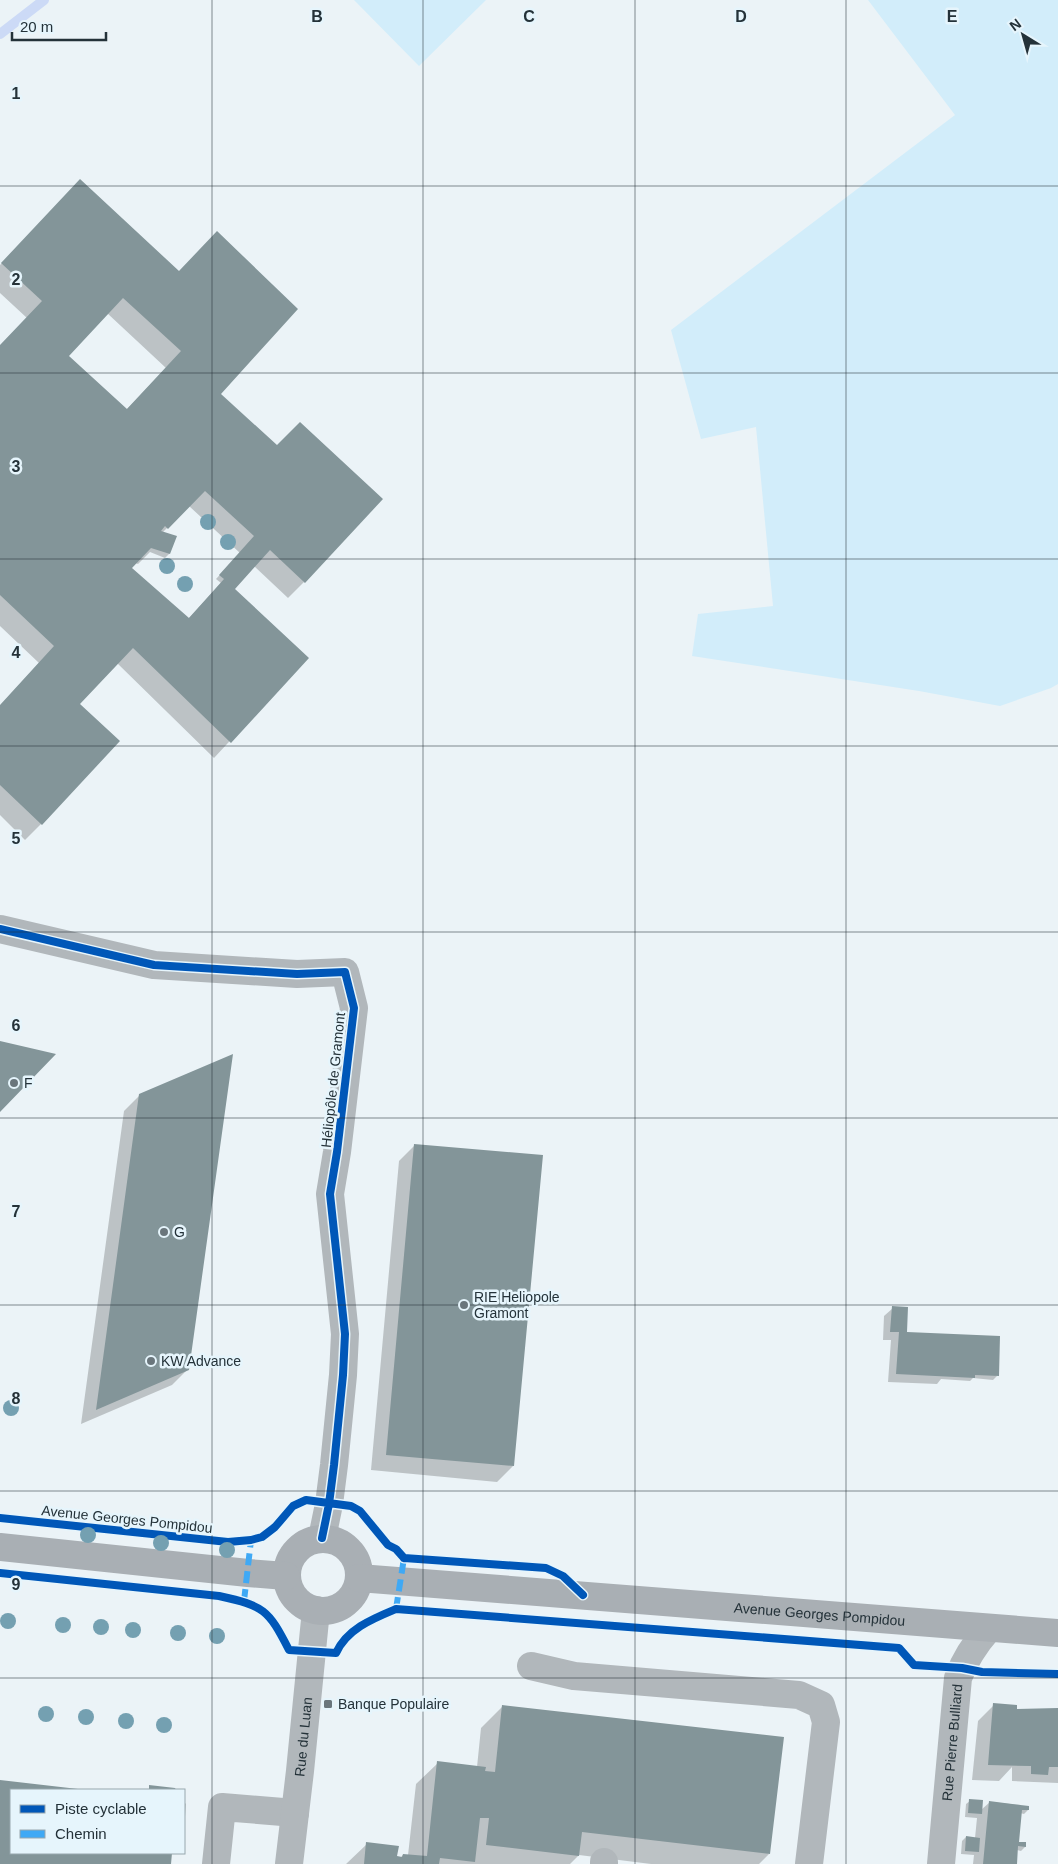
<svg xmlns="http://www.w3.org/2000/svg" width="1058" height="1864" viewBox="0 0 1058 1864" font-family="Arial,sans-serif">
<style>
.green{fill:#d2edfa}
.shadow{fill:#0003;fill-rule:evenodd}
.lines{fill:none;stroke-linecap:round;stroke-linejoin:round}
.stream{stroke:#ccdaf6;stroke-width:10}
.building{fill:#839599;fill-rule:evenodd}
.minor{stroke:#b1b7bb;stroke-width:28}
.major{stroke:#a9afb4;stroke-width:28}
.quiet{stroke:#3fa9f5;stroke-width:6;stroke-dasharray:12 6;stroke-linecap:butt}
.cycleway-casing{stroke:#e6f5fc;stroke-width:11}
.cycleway{stroke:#0057b8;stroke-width:8}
.tree{fill:#74a0b1}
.grid{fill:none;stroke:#243239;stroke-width:1;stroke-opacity:0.55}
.poi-dot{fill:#6a767c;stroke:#e6f5fc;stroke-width:2}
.labels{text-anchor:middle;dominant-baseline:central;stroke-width:5;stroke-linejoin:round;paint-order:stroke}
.street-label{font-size:14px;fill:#243239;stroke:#e6f5fc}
.poi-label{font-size:14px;fill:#243239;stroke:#e6f5fc;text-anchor:start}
.grid-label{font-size:16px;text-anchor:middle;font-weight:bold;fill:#243239;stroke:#e6f5fc;stroke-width:5;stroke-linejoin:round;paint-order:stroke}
</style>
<rect width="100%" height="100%" fill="#ebf3f7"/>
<!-- green -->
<path class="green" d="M354,0H486L419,66Z
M868,0H1058V684L1051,688L1000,706L919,691L692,656L698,614L773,606L756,427L701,439L671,330L955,115Z"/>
<!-- shadow -->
<path class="shadow" d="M80,180L213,401L304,582L288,598L254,566L233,589L307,658L214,758L117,663L78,704L41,824L25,840L0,815V706L39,663L0,626V346L27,318L0,293V265ZM107,313L166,368L126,410L68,356ZM189,506L240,553L216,579L221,583L188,619L131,568L135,563L138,564L150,552L165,558L169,554L175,537L163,532Z
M140,1095L188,1369L172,1385L81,1424L124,1111Z
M415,1145L513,1466L497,1482L371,1470L399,1161Z
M893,1308L906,1333L997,1376L993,1380L973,1378L970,1381L941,1379L937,1384L888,1382L891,1340H883L884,1316Z
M994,1705L1016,1710H1058V1783L1012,1781V1767L999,1781L972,1780L978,1721Z
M503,1706L769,1854L759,1864H651L579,1855L570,1864H346L367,1844L396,1857L400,1858L403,1855H408L416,1784L438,1763L477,1767L481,1728Z
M0,1781L78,1790H11V1853H171L170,1864H0Z
M970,1801L981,1810L990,1802L1021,1805V1808L1028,1810L1024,1814L1020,1813L1018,1843L1025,1844V1847L1021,1851L1017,1850L1016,1864H973L974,1855L961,1854L962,1841L966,1837L975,1838L977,1818L965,1817L966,1804Z
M184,1802L186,1804L184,1830Z"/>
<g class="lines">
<!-- stream -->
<path class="stream" d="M0,34L44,0"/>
</g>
<!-- building -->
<path class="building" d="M80,179L179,271L217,231L298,309L221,394L277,445L300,422L383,499L305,583L270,550L235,589L309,658L231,743L133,648L80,704L120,741L42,825L0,785V705L54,646L0,595V345L42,301L1,263ZM123,298L181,351L127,409L69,356ZM205,491L254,536L219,575L224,579L189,618L132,568L151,548L170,554L177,536L161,531L165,526L168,529Z
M0,1041L56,1054L0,1112Z
M233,1054L189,1370L96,1410L139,1094Z
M414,1144L543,1155L514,1466L386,1455Z
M892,1306L908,1307L907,1332L1000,1336L999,1376L975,1375V1378L896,1374L899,1332H890Z
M993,1703L1017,1705V1709L1058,1708V1767H1049L1048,1775L1031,1774V1766L988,1765Z
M502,1705L784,1737L770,1854L582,1832L579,1856L486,1845L489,1818H480L475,1862L440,1858L439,1864H364L366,1842L399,1846L397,1856L402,1857L403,1854L427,1856L437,1761L486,1767L485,1771L495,1772Z
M0,1780L78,1789L11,1790V1853H172L171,1864H0Z
M149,1785L175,1788L176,1790H149Z
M969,1799L983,1800L982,1814L968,1813Z
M989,1801L1029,1806V1810H1022L1019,1842H1026V1847L1018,1846L1017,1864H983Z
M966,1836L980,1838L979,1852L965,1851Z"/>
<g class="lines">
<!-- minor -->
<g class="minor">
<path d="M0,929L154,965L297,974L345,972L354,1008L337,1152L330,1194L345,1334L343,1375L334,1465L329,1504L322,1538"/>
<path d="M531,1666L574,1676L799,1695L821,1705L826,1722L809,1864"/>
<path d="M216,1864L222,1807L295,1813"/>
<path id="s1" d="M289,1864L300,1771L316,1610"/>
<path d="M604,1864V1862"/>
<path id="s2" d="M941,1864L958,1678C965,1659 975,1644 989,1628"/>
</g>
<!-- major -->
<g class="major">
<circle cx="323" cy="1575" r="36"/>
<path d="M0,1547L248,1573L286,1576"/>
<path id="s3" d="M359,1578L1058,1633"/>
</g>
<!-- quiet -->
<path class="quiet" d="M244,1601L251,1540
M396,1609L404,1558"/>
<!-- cycleway casing -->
<g class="cycleway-casing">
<path id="cycleway" d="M0,929L154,965L297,974L345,972L354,1008L337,1152L330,1194L345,1334L343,1375L334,1465L329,1504L322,1538
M0,1518L228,1542L251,1540L262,1537L275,1527L293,1506L306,1500L351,1506L360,1511L388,1545L396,1549L404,1558
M404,1558L546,1568L563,1576L583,1595
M0,1573L219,1596C264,1606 268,1609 289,1650L336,1653C347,1629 372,1619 396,1609L899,1648L914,1665L962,1668L982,1672L1058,1674"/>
</g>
<!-- cycleway -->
<use href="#cycleway" class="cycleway"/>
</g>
<!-- trees -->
<g class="tree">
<circle cx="208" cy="522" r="8"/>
<circle cx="228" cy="542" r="8"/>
<circle cx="167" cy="566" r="8"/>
<circle cx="185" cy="584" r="8"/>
<circle cx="11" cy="1408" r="8"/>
<circle cx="88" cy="1535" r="8"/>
<circle cx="161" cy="1543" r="8"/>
<circle cx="227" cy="1550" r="8"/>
<circle cx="8" cy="1621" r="8"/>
<circle cx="63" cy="1625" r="8"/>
<circle cx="101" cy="1627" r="8"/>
<circle cx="133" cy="1630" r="8"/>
<circle cx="178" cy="1633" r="8"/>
<circle cx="217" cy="1636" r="8"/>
<circle cx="46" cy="1714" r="8"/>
<circle cx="86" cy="1717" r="8"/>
<circle cx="126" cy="1721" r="8"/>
<circle cx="164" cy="1725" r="8"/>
</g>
<!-- grid -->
<path class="grid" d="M212,0V1864M423,0V1864M635,0V1864M846,0V1864M0,186H1058M0,373H1058M0,559H1058M0,746H1058M0,932H1058M0,1118H1058M0,1305H1058M0,1491H1058M0,1678H1058"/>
<!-- markers -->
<g class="poi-dot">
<circle cx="14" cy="1083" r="5"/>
<circle cx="164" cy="1232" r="5"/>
<circle cx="464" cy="1305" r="5"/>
<circle cx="151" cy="1361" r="5"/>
<rect x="323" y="1699" width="10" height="10" rx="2.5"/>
</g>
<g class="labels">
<!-- street labels -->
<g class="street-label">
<text transform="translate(333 1080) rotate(-84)">Héliopôle de Gramont</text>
<text transform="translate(127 1519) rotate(6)">Avenue Georges Pompidou</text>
<text stroke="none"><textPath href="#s3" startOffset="462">Avenue Georges Pompidou</textPath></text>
<text stroke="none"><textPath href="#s1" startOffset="128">Rue du Luan</textPath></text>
<text stroke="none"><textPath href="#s2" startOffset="122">Rue Pierre Bulliard</textPath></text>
</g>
<!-- poi labels -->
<g class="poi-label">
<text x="24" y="1083">F</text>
<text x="174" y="1232">G</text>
<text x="474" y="1297">RIE Heliopole<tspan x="474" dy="16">Gramont</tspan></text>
<text x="161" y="1361">KW Advance</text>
<text x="338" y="1704">Banque Populaire</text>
</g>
</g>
<g class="grid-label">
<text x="317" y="22">B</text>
<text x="529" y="22">C</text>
<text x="741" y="22">D</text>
<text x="952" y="22">E</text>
<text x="16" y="99">1</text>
<text x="16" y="285">2</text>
<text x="16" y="472">3</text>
<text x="16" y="658">4</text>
<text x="16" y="844">5</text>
<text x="16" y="1031">6</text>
<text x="16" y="1217">7</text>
<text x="16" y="1404">8</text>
<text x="16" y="1590">9</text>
</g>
<!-- legend -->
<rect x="10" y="1789" width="175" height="65" fill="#e6f5fc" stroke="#98a7ae"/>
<rect x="20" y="1805" width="25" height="8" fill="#0057b8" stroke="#98a7ae"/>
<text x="55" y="1814" font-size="15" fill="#243239">Piste cyclable</text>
<rect x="20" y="1830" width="25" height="8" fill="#3fa9f5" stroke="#98a7ae"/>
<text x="55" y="1839" font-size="15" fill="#243239">Chemin</text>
<!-- north arrow -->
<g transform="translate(1023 35) rotate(323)" stroke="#e6f5fc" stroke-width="4" paint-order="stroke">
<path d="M0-4L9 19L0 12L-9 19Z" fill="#243239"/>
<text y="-8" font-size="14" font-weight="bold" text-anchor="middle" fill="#243239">N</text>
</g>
<!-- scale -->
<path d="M12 32v8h94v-8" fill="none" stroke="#243239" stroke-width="2.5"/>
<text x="20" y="32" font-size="15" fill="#243239" stroke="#e6f5fc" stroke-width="4" paint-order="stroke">20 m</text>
</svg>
